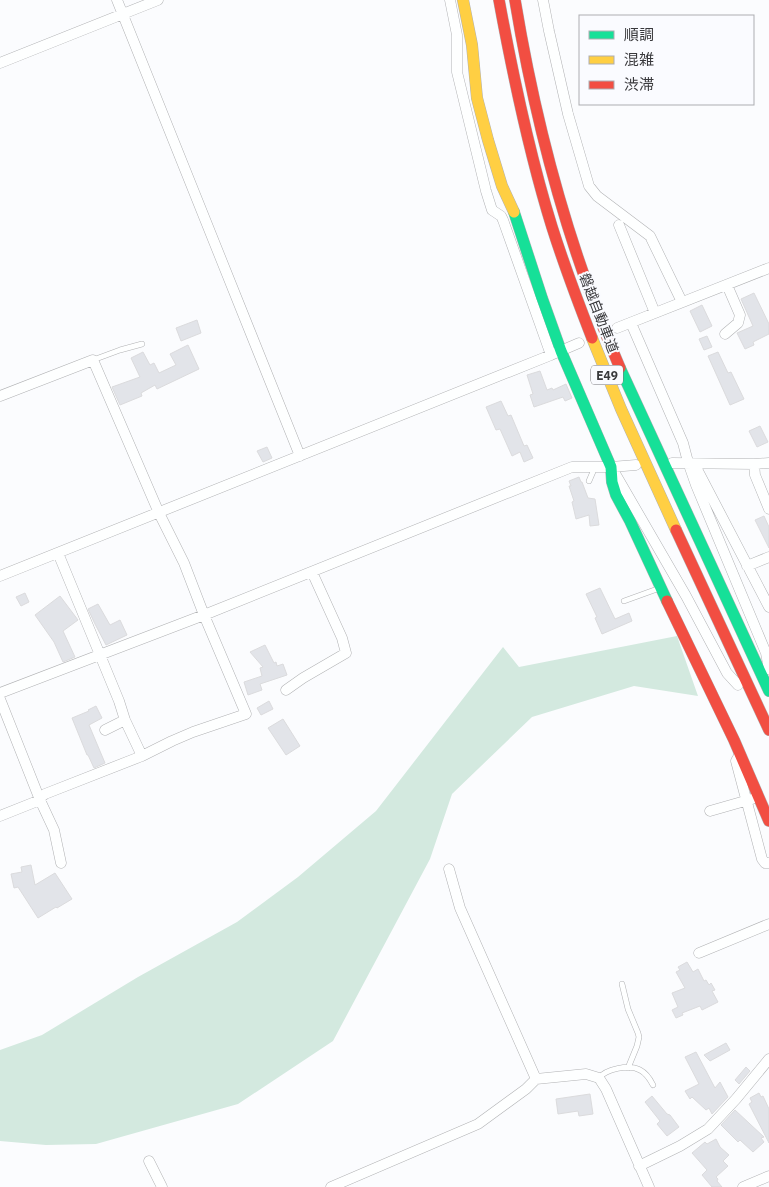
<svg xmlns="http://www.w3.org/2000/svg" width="769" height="1187" viewBox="0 0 769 1187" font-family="'IBM Plex Sans','Noto Sans JP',sans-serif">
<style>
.green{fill:#d3e9df}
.building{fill:#e2e4e9;stroke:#dbdbdd}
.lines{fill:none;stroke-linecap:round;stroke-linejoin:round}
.lane-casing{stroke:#b1b2b4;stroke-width:6}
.street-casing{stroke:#b1b2b4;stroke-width:11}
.fast-casing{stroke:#b1b2b4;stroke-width:12}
.slow-casing{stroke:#b1b2b4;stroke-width:12}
.jam-casing{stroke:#b1b2b4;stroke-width:12}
.lane{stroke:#feffff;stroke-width:5}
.street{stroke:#feffff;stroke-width:10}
.fast{stroke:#16e098;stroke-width:11}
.slow{stroke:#ffcf43;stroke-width:11}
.jam{stroke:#f24e42;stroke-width:11}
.labels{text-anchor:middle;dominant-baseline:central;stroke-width:4;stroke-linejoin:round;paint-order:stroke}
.shield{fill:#fafbff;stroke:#737376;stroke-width:1}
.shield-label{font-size:12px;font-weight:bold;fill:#39393c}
.street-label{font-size:14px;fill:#39393c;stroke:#fafbff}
</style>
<rect width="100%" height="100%" fill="#fbfcfe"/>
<!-- green -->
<path class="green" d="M677,636L698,696L634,686L532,717L452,794L430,859L333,1041L238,1104L96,1144L46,1145L0,1141V1050L42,1035L138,977L237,922L298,877L376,811L503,647L519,667Z"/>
<!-- building -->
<path class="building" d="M754,293L769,324V334L753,342L754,345L745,349L737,333L753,326L741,299Z
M702,305L712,326L700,332L690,311Z
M197,320L201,333L181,341L176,328Z
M707,336L712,347L704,350L699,339Z
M188,345L199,369L157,389L155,385L141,393L142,396L120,405L112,387L140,377L131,358L143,352L150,365L154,363L159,373L176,365L170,354Z
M718,352L728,373L731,372L744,399L730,405L708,356Z
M540,371L547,390L552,388L553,390L566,384L572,398L565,401L563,397L534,407L530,395L533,394L527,375Z
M501,401L508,416L511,415L524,446L527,445L533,458L524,462L520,452L512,456L500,429L496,430L486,407Z
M760,426L768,442L757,447L749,431Z
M267,447L272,458L263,462L257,451Z
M579,477L581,482H582L588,498L595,499L599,525L590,526L589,515L576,519L572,502L574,501L569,486H571L569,481Z
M764,516L769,527V548L755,520Z
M600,588L615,619L629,613L632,621L602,634L595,618L597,617L586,594Z
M25,593L29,602L21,606L16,597Z
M60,596L78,620L63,631L75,657L63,662L54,642L35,615Z
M98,604L110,625L120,620L127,635L106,645L95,624L88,609Z
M265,645L274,663L276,662L277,666L283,664L287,675L260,684L262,690L248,695L244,682L262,676L260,668L263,667L250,652Z
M269,701L273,709L261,715L257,708Z
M96,706L102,718L89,725L105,763L94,768L88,755H87L72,718L89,711L88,710Z
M283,719L300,746L286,755L268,728Z
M31,865L35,885L55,873L72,899L57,908L56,907L38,918L18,887L14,888L11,874L22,872L21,867Z
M687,962L693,972L698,969L704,981L706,980L709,985L711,983L715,990L712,991L718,1002L702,1010L700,1006L682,1013L683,1015L676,1018L672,1010L678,1007L672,993L685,988L676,972L680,970L678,967Z
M726,1043L730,1050L710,1061L704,1055Z
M696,1052L715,1088L720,1082L728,1097L712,1114L709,1108L706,1110L692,1097L690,1099L685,1091L699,1084L685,1057Z
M746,1067L750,1071L739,1084L735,1080Z
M759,1093L761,1097L763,1096L769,1109V1143L749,1104L752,1102L750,1098Z
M590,1094L593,1114L579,1116L578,1111L558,1114L556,1099Z
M652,1096L667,1114L670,1115L679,1127L667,1136L657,1124L660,1121L645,1102Z
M735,1110L764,1137L761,1138L764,1142L753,1152L740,1140L738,1142L721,1125Z
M716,1139L720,1147L729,1155L723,1161L728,1166L716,1177L718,1179L717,1181L722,1187H712L702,1175L707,1170L692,1153L705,1142L707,1144Z"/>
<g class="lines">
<!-- lane casing -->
<g class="lane-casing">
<path id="lane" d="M93,360L120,350L142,344
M589,481L595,467
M624,601L660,588
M622,984L628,1009L638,1033L639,1037L637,1046L628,1068
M599,1078C606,1069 629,1064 640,1070C646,1073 650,1079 653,1085"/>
</g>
<!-- street casing -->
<g class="street-casing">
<path id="street" d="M117,0L300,456
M450,0L457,35V72L486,191L492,210L501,216L503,220L551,355
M543,0L549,31L568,114L589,186L597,196L650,236L682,302
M0,63L158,0
M619,225L655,313
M631,323L683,443L688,462L696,485L766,653L769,669
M617,328L769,268
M725,334L738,323L740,315L727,285
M0,396L93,360L159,513L184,563L204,615L246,714L193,732L172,741L142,756L45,794L41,797L40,800L0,816
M672,463L754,464L769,463
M689,463L695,466L698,471L769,607
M754,464L755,475L769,509
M613,470L686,596L727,673L738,685
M58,553L119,701L125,720L142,756
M747,566L769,557
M0,576L551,355L579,343
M286,690L303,678L346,653L342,638L312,572
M0,693L204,615L572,467H611L636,465
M0,699L40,800L54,830L61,863
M105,730L125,720
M740,754L736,761L762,859L765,863H769
M710,811L752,799
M449,869L460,908L536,1079
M699,953L769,924
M149,1161L162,1187
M639,1166L680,1146L708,1129L736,1099L769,1059
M331,1187L478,1124L526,1089L536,1079L586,1074L599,1078L606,1089L649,1187
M743,1187L769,1176"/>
</g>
<!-- fast casing -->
<g class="fast-casing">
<path id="fast" d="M514,212L542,298L561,351L611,467L612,482L616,495L630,521L667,601
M620,368L769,691"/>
</g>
<!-- slow casing -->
<g class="slow-casing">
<path id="slow" d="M463,0L472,45L477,98L488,140L502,186L514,212
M592,338L621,409L676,530"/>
</g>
<!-- jam casing -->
<g class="jam-casing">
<path id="jam" d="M499,0C513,76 529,153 552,227C564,265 578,302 592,338
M515,0C536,127 569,250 620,368
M676,530L769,730
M667,601L734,740L769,821"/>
</g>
<!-- lane -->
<use href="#lane" class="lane"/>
<!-- street -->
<use href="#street" class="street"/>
<!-- fast -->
<use href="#fast" class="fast"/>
<!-- slow -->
<use href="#slow" class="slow"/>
<!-- jam -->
<use href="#jam" class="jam"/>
</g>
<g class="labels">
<!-- shield labels -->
<rect class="shield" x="591" y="365.5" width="32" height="19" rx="4"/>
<g class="shield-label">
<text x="607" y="375">E49</text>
</g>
<!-- street labels -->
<g class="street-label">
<text transform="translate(599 313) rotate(69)">磐越自動車道</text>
</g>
</g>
<!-- legend -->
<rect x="579" y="15" width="175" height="90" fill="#fafbff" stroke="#adadb1"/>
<rect x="589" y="31" width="25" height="8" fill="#16e098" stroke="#adadb1"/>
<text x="624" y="40" font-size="15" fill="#39393c">順調</text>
<rect x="589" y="56" width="25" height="8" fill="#ffcf43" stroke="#adadb1"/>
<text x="624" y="65" font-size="15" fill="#39393c">混雑</text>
<rect x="589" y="81" width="25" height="8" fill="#f24e42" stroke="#adadb1"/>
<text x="624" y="90" font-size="15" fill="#39393c">渋滞</text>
</svg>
